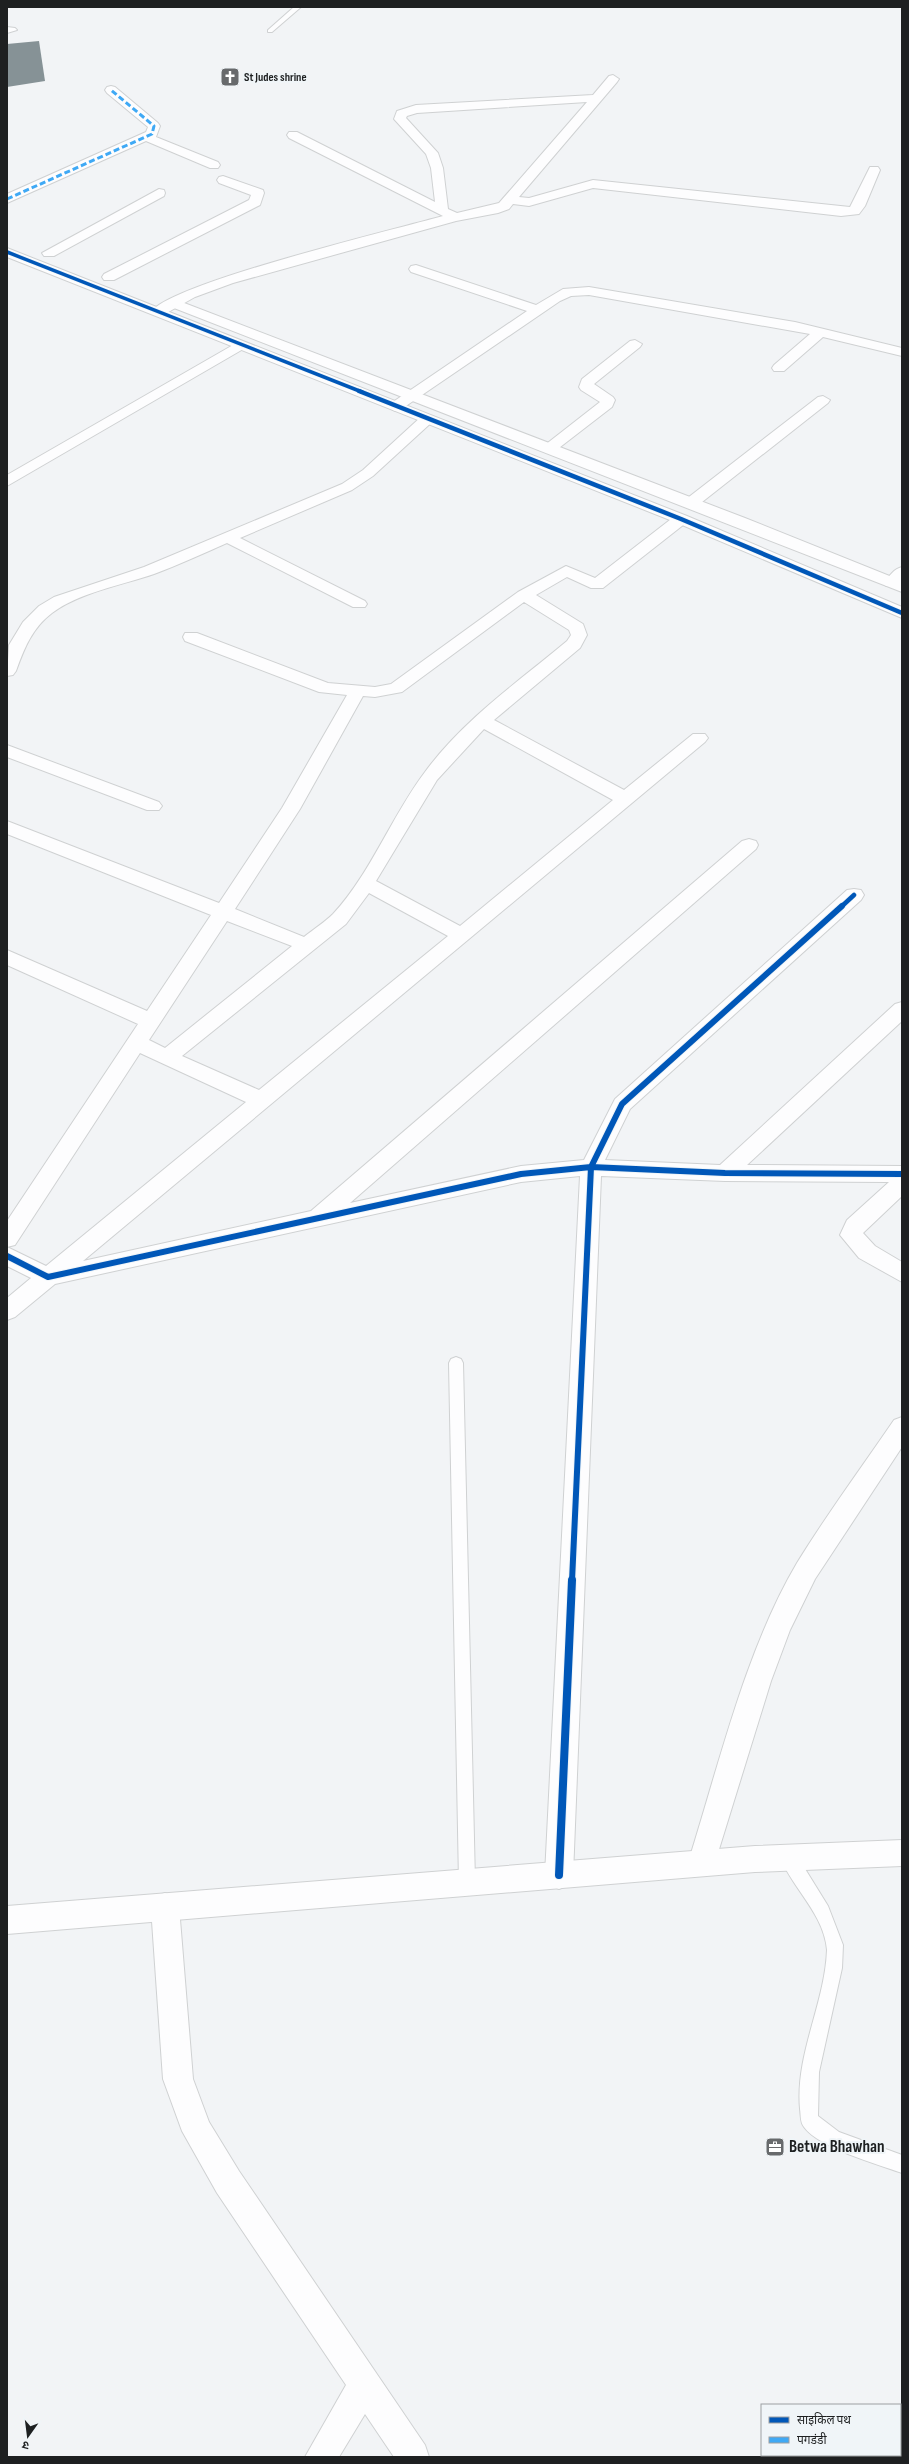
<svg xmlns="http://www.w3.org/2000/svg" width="909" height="2464" viewBox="0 0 909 2464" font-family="'Sofia Sans Condensed','Noto Sans Devanagari',sans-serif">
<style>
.building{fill:#869296}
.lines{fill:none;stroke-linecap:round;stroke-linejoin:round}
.service-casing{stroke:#cfd1d2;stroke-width:2}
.minor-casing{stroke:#cfd1d2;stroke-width:2}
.tertiary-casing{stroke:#cfd1d2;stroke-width:2}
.service{fill:#fdfdfe;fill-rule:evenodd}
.minor{fill:#fdfdfe;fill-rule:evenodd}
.tertiary{fill:#fdfdfe;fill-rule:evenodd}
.quiet{stroke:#3fa9f5;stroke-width:3;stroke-dasharray:6 3;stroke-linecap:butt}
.cycleway-far3-casing{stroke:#f0f5f8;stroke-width:5}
.cycleway-far2-casing{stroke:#f0f5f8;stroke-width:6}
.cycleway-far1-casing{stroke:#f0f5f8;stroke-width:8}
.cycleway-casing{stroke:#f0f5f8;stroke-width:10}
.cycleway-far3{stroke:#0057b8;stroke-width:3.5}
.cycleway-far2{stroke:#0057b8;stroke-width:4.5}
.cycleway-far1{stroke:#0057b8;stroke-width:6}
.cycleway{stroke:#0057b8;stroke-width:8}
.labels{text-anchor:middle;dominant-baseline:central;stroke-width:4;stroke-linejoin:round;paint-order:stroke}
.far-poi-label{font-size:12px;font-weight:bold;fill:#1e2021;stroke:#f0f5f8;text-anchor:start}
.near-poi-label{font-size:17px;font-weight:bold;fill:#1e2021;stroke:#f0f5f8;text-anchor:start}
</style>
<rect width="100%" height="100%" fill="#f2f4f6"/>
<!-- building -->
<path class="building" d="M39,41L45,81L7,87V44Z"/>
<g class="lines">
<!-- service casing -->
<g class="service-casing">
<path id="service" d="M294,7H301L272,32H268V30Z
M456,1357L461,1359L463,1363L475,1882L473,1888L467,1890L461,1888L459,1882L449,1363L451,1359Z
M788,1849L794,1851L828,1906L843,1945L842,1968L819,2072L818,2116L839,2132L902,2155V2173C877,2164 819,2148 804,2127C800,2122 801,2115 800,2109C795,2054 825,2004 827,1950C824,1914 793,1889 780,1857L782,1851Z"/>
</g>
<!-- minor casing -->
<g class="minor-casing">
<path id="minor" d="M7,27L15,28L17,30L7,33Z
M613,75L619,79L617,82L519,197L529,198L593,180L850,207L870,167H878L880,170L865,206L859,214L841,216L593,188L529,206L513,204L509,209L498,213L456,221L233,283L195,297L163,315L158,316L151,312C171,283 397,229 443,216L289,138L287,135L289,132H297L435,202L431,168L426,154L394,119L397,111L416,105L593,95L609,76ZM587,102L499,203L457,213L448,209L443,168L438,153L406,118L407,116L417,113Z
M111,86L115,87L158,123L160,126L156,137L218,162L220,165L218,168H210L146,141L7,203V194L146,132L148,127L107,93L105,90L107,87Z
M223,176L263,190L264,193L260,205L114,280H104L102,277L104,274L249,200L251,195L219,183L217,180L219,177Z
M159,189L164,190L165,193L164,196L54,256H44L42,253Z
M416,265L536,305L563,289L589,287L795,322L902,348V356L823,337L784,371H774L772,368L774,365L810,334L589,295L571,296L560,301L400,410L395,411L388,407L390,404L527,311L411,272L409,269L411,266Z
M635,340L642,344L640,347L594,384L613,397L615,400L612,407L555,451H545L542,448L545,445L600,402L581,390L579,387L582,379L630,341Z
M240,341L247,345L245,348L7,486V475Z
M823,396L830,400L828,403L697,506H685L683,503L685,500L818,397Z
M427,415L434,419L432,422L373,476L352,490L240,538L365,601L367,604L365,607H353L227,543C202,554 178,565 154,574C122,585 78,593 52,613C32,628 24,649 16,671L13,675L7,676L9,645L23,622L39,606L54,597L144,567L342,484L363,470L422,416Z
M681,514L689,519L687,522L603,588H591L567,577L536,595L583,624L587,635L580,648L494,720L624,790L693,734H705L708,738L705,742L83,1261L311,1211L742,841L749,839L756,841L758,845L756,849L350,1203L521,1166L584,1160L615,1099L847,890L854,889L861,890L864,895L861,900L630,1109L605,1160L720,1165L895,1004L902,1002V1021L747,1165L902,1166V1196L863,1233L875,1246L902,1262V1282L859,1258L840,1235L847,1220L889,1182L725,1181L601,1176L573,1875L569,1885L559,1889L549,1885L545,1875L580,1176L521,1182L55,1284L15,1317L7,1320V1298L31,1278L7,1266V1221L138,1024L7,965V950L147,1011L211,915L7,834V821L219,903L282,808L347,695L319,692L185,641L183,637L185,633H197L328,683L375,687L391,684L518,592L566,566L595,578L675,516ZM524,602L569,630L571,635L567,641C518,682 463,720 425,772C391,817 371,873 333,914C325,922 314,929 304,937L235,909L300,809L363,696L375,697L402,692ZM484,729L613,800L460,926L376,881L437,780ZM369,893L448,936L259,1090L182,1056L346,924ZM227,921L292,946L165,1048L149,1040ZM140,1053L246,1102L46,1266L7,1247L15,1245Z
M902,567V582L898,586H886L884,583C889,576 894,569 902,567Z
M7,745L159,802L162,806L159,810H147L7,757Z
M902,1417V1447L815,1579L790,1630L771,1681L712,1872L702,1876L692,1872L688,1863C719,1765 745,1651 797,1563C827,1514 862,1467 894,1420Z
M165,1893L175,1897L179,1907L193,2079L209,2122L239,2171L425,2445L429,2457H394L365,2414L339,2457H305L346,2385L217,2193L182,2131L163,2079L151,1907L155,1897Z"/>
</g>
<!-- tertiary casing -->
<g class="tertiary-casing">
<path id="tertiary" d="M7,248L687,516L902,607V618L675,522L7,257Z
M179,301L745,518L902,581V592L174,308L172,305Z
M902,1840V1866L755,1872L7,1934V1906L755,1846Z"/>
</g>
<!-- service -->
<use href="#service" class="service"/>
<!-- minor -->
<use href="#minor" class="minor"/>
<!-- tertiary -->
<use href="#tertiary" class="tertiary"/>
<!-- quiet -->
<path class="quiet" d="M7,199L152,134L154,126L111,90"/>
<!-- cycleway-far3 casing -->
<g class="cycleway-far3-casing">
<path id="cycleway-far3" d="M7,252L362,392"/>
</g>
<!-- cycleway-far2 casing -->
<g class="cycleway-far2-casing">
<path id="cycleway-far2" d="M359,391L681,519L902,613
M841,907L854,895"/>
</g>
<!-- cycleway-far1 casing -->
<g class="cycleway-far1-casing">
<path id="cycleway-far1" d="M7,1256L48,1277L521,1174L591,1167L725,1173L902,1174
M572,1581L591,1167L622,1104L842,906"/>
</g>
<!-- cycleway casing -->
<g class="cycleway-casing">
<path id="cycleway" d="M559,1875L572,1580"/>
</g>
<!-- cycleway-far3 -->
<use href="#cycleway-far3" class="cycleway-far3"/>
<!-- cycleway-far2 -->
<use href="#cycleway-far2" class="cycleway-far2"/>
<!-- cycleway-far1 -->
<use href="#cycleway-far1" class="cycleway-far1"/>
<!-- cycleway -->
<use href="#cycleway" class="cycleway"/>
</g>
<!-- icons -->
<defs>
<g id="church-square" transform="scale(1)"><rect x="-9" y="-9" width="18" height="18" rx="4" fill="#686a6c" stroke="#f0f5f8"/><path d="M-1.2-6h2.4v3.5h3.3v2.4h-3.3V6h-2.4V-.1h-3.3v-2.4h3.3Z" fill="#fff"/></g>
<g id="office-square" transform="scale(1)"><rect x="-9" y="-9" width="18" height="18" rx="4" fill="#686a6c" stroke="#f0f5f8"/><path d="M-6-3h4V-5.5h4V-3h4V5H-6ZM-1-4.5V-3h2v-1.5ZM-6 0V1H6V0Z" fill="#fff"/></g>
</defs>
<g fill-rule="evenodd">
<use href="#church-square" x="230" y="77"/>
<use href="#office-square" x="775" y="2147"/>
</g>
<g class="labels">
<!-- far-poi labels -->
<g class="far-poi-label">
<text x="244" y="77">St Judes shrine</text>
</g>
<!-- near-poi labels -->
<g class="near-poi-label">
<text x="789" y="2147">Betwa Bhawhan</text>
</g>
</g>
<!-- border -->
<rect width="909" height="2464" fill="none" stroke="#1e2021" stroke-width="16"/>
<!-- legend -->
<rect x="761" y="2404" width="140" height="52" fill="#f0f5f8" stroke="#9ca0a2"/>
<rect x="769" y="2417" width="20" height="6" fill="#0057b8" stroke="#9ca0a2"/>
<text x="797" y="2424" font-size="12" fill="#1e2021">साइकिल पथ</text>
<rect x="769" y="2437" width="20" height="6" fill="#3fa9f5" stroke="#9ca0a2"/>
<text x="797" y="2444" font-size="12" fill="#1e2021">पगडंडी</text>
<!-- north arrow -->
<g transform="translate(28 2436) rotate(194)" stroke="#f0f5f8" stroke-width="3" paint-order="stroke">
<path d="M0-3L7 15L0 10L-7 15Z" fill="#1e2021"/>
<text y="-6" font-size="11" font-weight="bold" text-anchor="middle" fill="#1e2021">उ</text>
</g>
</svg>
